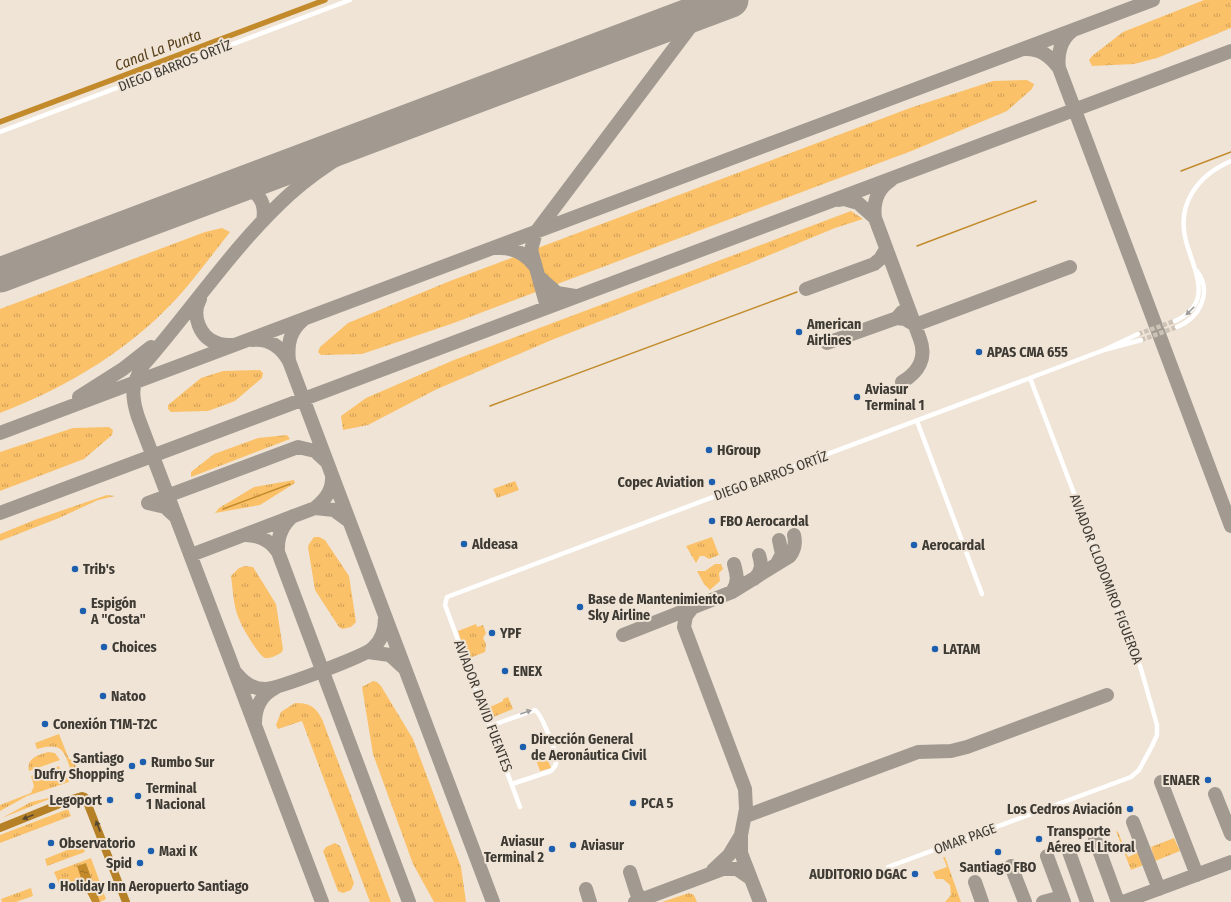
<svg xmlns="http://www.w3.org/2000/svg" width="1231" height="902" viewBox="0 0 1231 902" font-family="'Fira Sans Condensed',sans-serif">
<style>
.grass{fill:url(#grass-tufts)}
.water{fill:url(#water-ripples)}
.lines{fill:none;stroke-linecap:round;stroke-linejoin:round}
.stream{stroke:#c28a2b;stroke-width:1.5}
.canal{stroke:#c28a2b;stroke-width:5.5}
.taxiway{stroke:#a29a90;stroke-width:14}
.runway{stroke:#a29a90;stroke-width:35}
.street-tunnel{stroke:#ccc2b6;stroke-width:4.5;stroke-dasharray:4.5 2;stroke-linecap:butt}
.street{stroke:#fff;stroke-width:4.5}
.highway{stroke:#b68126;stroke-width:8}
.oneway{fill:#9e9c9a}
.oneway2{fill:#564831}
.poi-dot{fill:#1d5faf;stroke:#efe4d6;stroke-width:1.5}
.labels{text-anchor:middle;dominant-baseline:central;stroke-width:4;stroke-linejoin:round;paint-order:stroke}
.street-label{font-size:14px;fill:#3e3a34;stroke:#efe4d6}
.poi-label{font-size:14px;font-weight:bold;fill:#3e3a34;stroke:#efe4d6;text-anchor:start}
.water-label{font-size:15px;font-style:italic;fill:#573f1a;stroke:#efe4d6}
</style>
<defs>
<pattern id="grass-tufts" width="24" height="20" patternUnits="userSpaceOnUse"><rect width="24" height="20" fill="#fbc169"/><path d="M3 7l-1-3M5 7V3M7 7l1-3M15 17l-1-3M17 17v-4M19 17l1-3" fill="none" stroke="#cd9e57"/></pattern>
<pattern id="water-ripples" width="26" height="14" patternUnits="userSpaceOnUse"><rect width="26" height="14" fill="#c28a2b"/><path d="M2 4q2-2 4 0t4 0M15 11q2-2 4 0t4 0" fill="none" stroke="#9f7226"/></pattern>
</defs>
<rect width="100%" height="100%" fill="#efe4d6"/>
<!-- grass -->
<path class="grass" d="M1204,0H1231V28L1157,58L1134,64L1092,66L1089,60L1092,56L1123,32Z
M1027,80L1034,84L1032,89L1007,111L914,150L451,324L362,354L321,355L318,352L320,347L348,323L450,281L910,108L993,81Z
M851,211L863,219L835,228L748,264L554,339L435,390L368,425L343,430L341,416L366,398L454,360Z
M222,228L230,232C215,251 200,271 185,289C135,347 70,386 0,413V309L205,232Z
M260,370L263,373L262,378L235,401L208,411L171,412L168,409V405L201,378L223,371Z
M109,427L113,430L112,435L84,459L0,491V452L73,428Z
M287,435L290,439L191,477V472L214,454L258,438Z
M294,480L295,483L260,505L215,513L219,508L254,487Z
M515,481L519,490L497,498L493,489Z
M107,495L115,496L98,500L59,518L0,541V534L37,519Z
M314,537H319L325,540L349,576L356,622L351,627L342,629L339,627L315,590L308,547L309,544Z
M712,537L719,555L709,559L704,556H700L696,563L686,546Z
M715,564H721L723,569L719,573L720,581L710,590L704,584L697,571H705Z
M245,566L253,567L276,604L283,649L282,652C278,655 270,659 265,658C258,655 242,627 239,619C233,606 233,589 231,576L239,568Z
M476,624L477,627L483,625L486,633L483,638L486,644L485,652L467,659L458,631Z
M373,681L377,682L381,686L413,739L461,867L466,902H434L413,864L373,754L362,687Z
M508,697L513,709L491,718L486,702L488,708L503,701V699Z
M295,703C309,703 315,706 322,719L391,902H370L302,721L278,729L276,725L281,712Z
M59,734L69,759L74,761L77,769L71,771C64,750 62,742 37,749L35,743Z
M48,752L55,753L60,760L29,771C26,758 38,755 48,752Z
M533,752L547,758L551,768L540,771Z
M59,766L63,778L67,777L69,782L27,796L0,811V805L31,793L34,786L31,776Z
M57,796L2,818L31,802Z
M68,809L71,816L0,843V835Z
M1116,831L1118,832L1128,857L1141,851L1146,864L1131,870Z
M1174,838L1180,851L1155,861L1151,847Z
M335,843L340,846L354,883L351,890L343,893L338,891L323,851L326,847Z
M82,844L85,852L47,866L45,859Z
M943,857H945L961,902H945L951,895L950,885L943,879H936L933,872L947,867Z
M91,858L106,899L100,902L86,863L78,866L84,887L79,882L64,889L62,884H59L54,872Z
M31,888L33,896L16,902H2L1,899Z
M689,893L694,895L697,902H662Z"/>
<!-- water -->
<path class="water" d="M86,863L100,902H92L84,887L77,866Z"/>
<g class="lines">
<!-- stream -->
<path class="stream" d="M1181,171L1231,152
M917,246L1036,201
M490,406L797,292
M223,509L290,484"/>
<!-- canal -->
<path class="canal" d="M0,122L325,0"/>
<!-- taxiway -->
<path class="taxiway" d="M1072,31C1061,39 1057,54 1059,68L1231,526
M1024,49C1040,48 1050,56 1059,68
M237,185C256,189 267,200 263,221
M839,200L844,199L858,203L875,218L920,339C927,358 919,372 902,382
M875,218C873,203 877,189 891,180
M497,248C513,247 525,253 534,265
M539,277L557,293L575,296
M806,289L874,264L880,259L886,249
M200,299C191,315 200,338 217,343C222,345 227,345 233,345
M547,307L531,250L536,232L703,10
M897,318L905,319L915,325L1070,267
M303,320C290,331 287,344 289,361L493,902
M252,340C269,338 281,347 289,361
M827,343L897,318L902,312
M79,397L123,369L151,347
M0,433L1153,0
M315,508L334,510L349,521
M0,513L1231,51
M293,516C282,525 277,537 278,552L409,902
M176,517L165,507L148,503L298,447L315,451L327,462
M245,535C259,535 270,540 278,552
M191,555L315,508C326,499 333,490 332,475
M776,565L782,554L779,540
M754,579C762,572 762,564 759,555
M732,592C739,582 737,575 734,564
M692,608L686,616L684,627L745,789L746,809L741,835V853L760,902
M623,635L732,592L790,556C795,549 796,543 794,535
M368,652L390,655L403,667
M237,674C244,683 254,689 265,689C277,689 365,656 373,648C382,640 385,629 385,618
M255,723C255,708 261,695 275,688
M1161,782L1197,875
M1215,794L1231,834
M746,816L918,752L951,751L967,747L1107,695
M1133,822L1159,889
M1095,839L1118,902
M1068,849L1087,902
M1047,856L1064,902
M1011,866L1025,902
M713,870L729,855L741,835
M630,872L637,894L643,899
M975,882L982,902
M586,889L590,902
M322,902L138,417C131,395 131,384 144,364C193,308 235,244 290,194C326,162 369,138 414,119
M635,902L723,869H737L750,878
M1043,902L1062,897
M1123,902L1231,862"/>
<!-- runway -->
<path class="runway" d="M0,275L731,0"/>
<!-- street-tunnel -->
<path class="street-tunnel" d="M1138,334L1175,321
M1141,340L1177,327"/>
<!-- street -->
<path class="street" d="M0,132L350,0
M1175,321C1215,303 1194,271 1186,241C1176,204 1198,175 1231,161
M1177,327C1199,318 1213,293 1197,271
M1104,350L1141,340
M917,421L982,594
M490,726L535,710C542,715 556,751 556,760C557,765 554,768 551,771L512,784
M520,807L445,605L447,597L1030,378L1104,350L1138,334
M888,867L1131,777L1139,770L1152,746L1157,735V725L1141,669L1030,378"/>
<!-- highway -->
<path class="highway" d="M0,828L72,799L82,796L85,797L126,902"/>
</g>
<!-- one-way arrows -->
<defs><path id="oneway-solid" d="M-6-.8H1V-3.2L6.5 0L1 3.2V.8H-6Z"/></defs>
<g class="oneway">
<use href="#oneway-solid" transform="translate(1190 311) rotate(135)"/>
<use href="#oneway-solid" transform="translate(526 712) rotate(-19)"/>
</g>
<g class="oneway2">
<use href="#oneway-solid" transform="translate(28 817) rotate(158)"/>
<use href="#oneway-solid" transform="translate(98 826) rotate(-111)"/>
</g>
<!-- markers -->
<g class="poi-dot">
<circle cx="799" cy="332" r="4"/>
<circle cx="979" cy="352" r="4"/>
<circle cx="857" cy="397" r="4"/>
<circle cx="709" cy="450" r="4"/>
<circle cx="712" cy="482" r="4"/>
<circle cx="712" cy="521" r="4"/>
<circle cx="464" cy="544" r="4"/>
<circle cx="914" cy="545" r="4"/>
<circle cx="75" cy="569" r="4"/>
<circle cx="580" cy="607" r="4"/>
<circle cx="83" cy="611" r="4"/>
<circle cx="492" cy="633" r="4"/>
<circle cx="104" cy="647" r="4"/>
<circle cx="935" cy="649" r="4"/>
<circle cx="505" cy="671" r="4"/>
<circle cx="103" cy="696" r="4"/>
<circle cx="45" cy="724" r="4"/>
<circle cx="523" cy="747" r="4"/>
<circle cx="143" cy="762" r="4"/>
<circle cx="132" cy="766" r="4"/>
<circle cx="1208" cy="780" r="4"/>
<circle cx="138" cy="796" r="4"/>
<circle cx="110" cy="800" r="4"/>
<circle cx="633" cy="803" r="4"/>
<circle cx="1130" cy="809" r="4"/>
<circle cx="1039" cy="839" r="4"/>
<circle cx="51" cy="843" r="4"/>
<circle cx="573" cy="845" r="4"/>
<circle cx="552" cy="849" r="4"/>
<circle cx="151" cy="851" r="4"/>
<circle cx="998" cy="852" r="4"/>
<circle cx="140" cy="863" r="4"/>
<circle cx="915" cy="874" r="4"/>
<circle cx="52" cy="886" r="4"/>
</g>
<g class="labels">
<!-- street labels -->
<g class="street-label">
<text transform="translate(175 66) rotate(-21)">DIEGO BARROS ORTÍZ</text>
<text transform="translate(771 476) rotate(-20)">DIEGO BARROS ORTÍZ</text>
<text transform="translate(1106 579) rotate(69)">AVIADOR CLODOMIRO FIGUEROA</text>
<text transform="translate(483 706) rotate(69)">AVIADOR DAVID FUENTES</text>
<text transform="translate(965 839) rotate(-20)">OMAR PAGE</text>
</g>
<!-- poi labels -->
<g class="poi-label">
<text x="807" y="324">American<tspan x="807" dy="16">Airlines</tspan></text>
<text x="987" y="352">APAS CMA 655</text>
<text x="865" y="389">Aviasur<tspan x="865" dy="16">Terminal 1</tspan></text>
<text x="717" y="450">HGroup</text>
<text x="704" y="482" text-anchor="end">Copec Aviation</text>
<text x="720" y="521">FBO Aerocardal</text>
<text x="472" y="544">Aldeasa</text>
<text x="922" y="545">Aerocardal</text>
<text x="83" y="569">Trib's</text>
<text x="588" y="599">Base de Mantenimiento<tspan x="588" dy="16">Sky Airline</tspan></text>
<text x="91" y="603">Espigón<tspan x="91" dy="16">A "Costa"</tspan></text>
<text x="500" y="633">YPF</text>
<text x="112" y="647">Choices</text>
<text x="943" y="649">LATAM</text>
<text x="513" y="671">ENEX</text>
<text x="111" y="696">Natoo</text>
<text x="53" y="724">Conexión T1M-T2C</text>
<text x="531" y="739">Dirección General<tspan x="531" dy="16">de Aeronáutica Civil</tspan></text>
<text x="124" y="758" text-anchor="end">Santiago<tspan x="124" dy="16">Dufry Shopping</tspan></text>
<text x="151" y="762">Rumbo Sur</text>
<text x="1200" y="780" text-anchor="end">ENAER</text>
<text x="146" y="788">Terminal<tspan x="146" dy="16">1 Nacional</tspan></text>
<text x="102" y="800" text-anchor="end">Legoport</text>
<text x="641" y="803">PCA 5</text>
<text x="1122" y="809" text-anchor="end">Los Cedros Aviación</text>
<text x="1047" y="831">Transporte<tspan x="1047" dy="16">Aéreo El Litoral</tspan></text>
<text x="544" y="841" text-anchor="end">Aviasur<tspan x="544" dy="16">Terminal 2</tspan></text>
<text x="59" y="843">Observatorio</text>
<text x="581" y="845">Aviasur</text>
<text x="159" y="851">Maxi K</text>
<text x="132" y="863" text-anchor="end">Spid</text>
<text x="998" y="867" text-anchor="middle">Santiago FBO</text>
<text x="907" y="874" text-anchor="end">AUDITORIO DGAC</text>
<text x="60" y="886">Holiday Inn Aeropuerto Santiago</text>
</g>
<!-- water labels -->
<g class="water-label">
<text transform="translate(158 50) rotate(-21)">Canal La Punta</text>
</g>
</g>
</svg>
